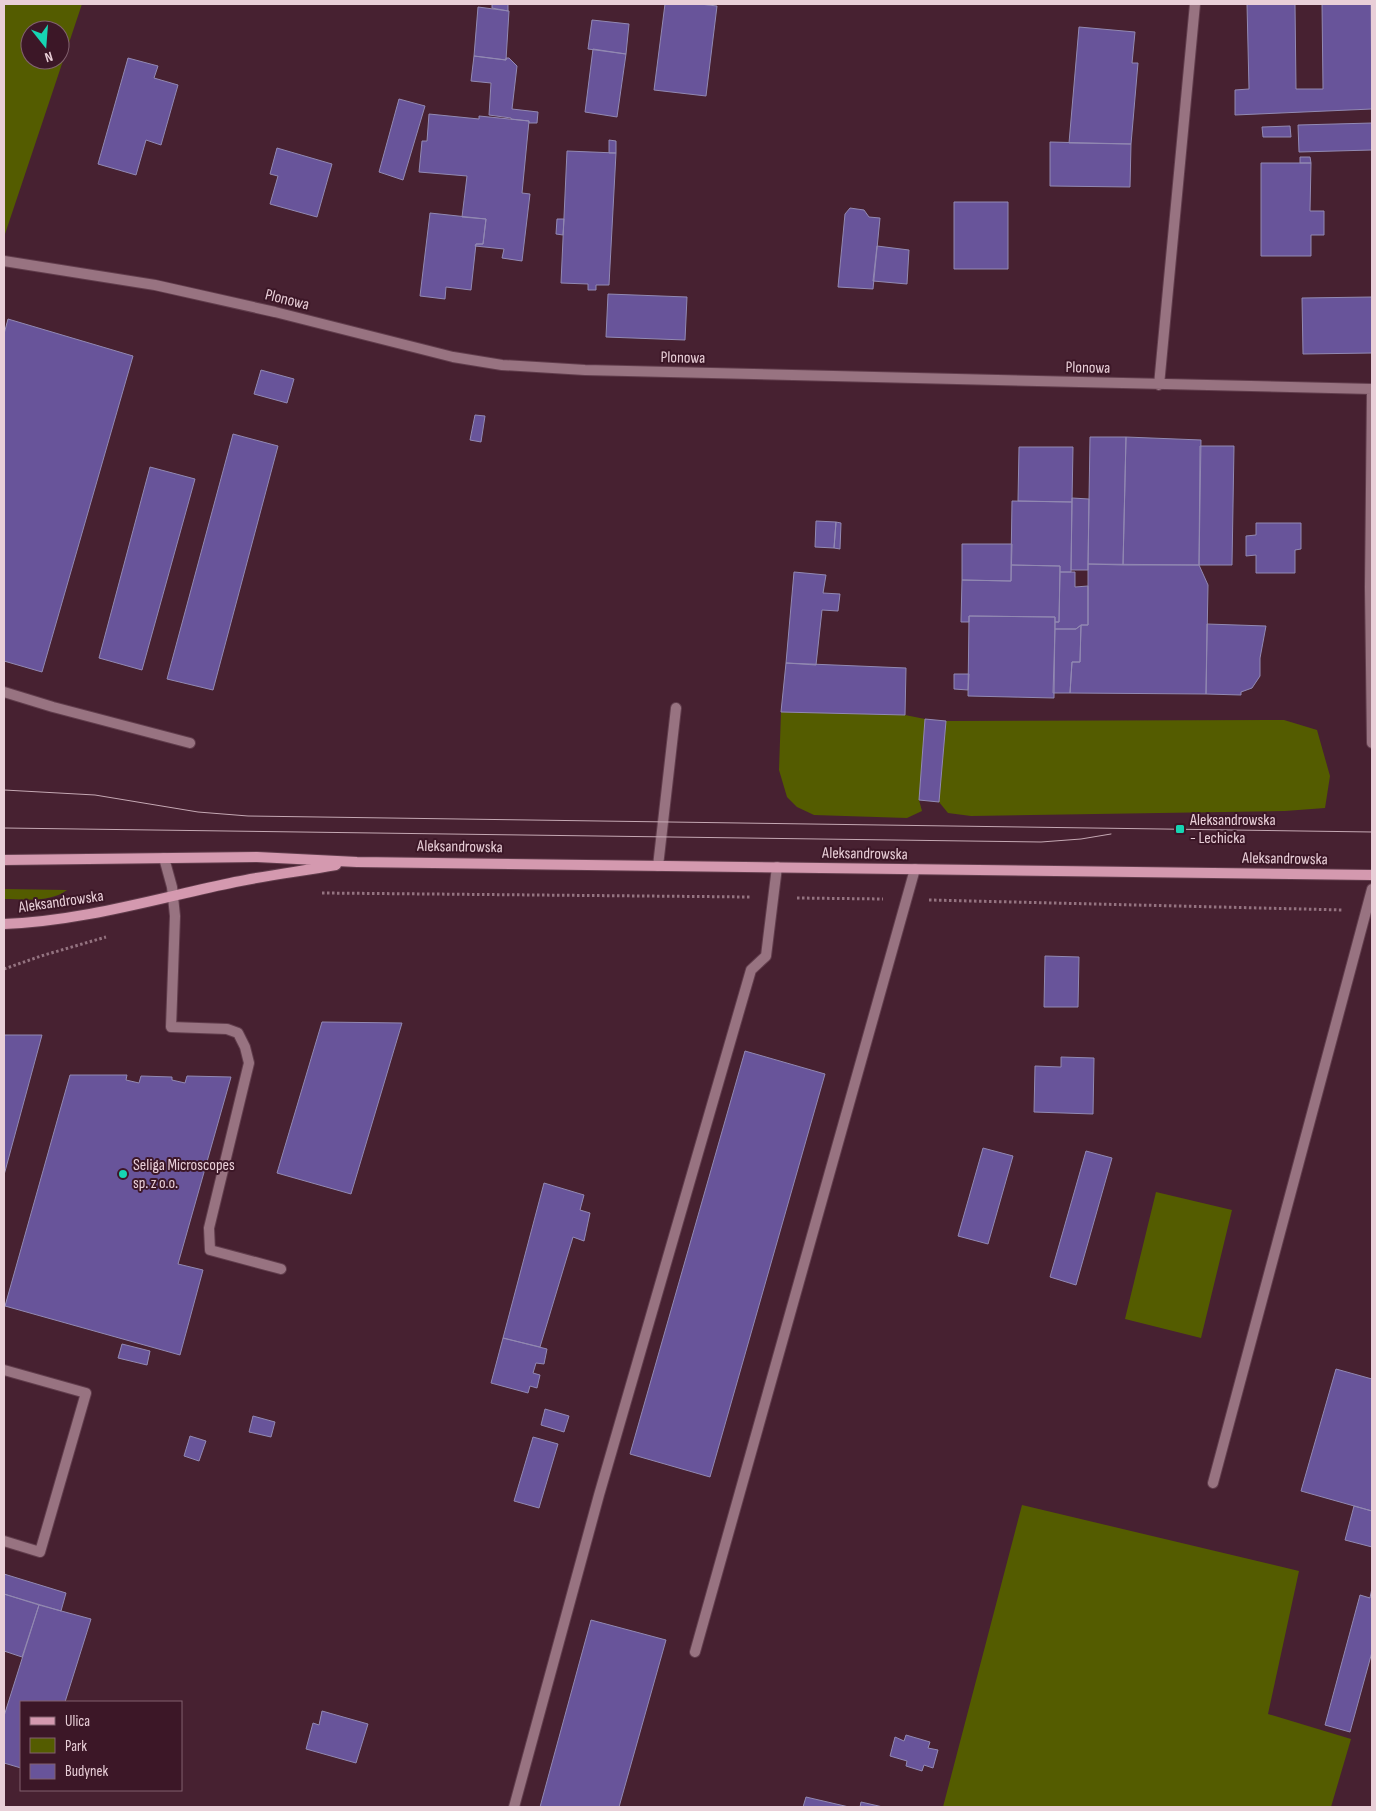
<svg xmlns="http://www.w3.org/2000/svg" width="1376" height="1811" viewBox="0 0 1376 1811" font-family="'Sofia Sans Condensed',sans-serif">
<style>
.green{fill:#545c00;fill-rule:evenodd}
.building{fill:#68549a;stroke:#9289b2}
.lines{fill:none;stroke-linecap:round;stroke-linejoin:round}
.lane-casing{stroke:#613d4c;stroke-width:12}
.street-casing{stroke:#613d4c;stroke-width:12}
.secondary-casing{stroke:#613d4c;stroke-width:12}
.path{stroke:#947380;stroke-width:3;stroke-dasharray:2.5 2.5;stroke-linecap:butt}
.lane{stroke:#987381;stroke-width:10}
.street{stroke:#987381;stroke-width:10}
.secondary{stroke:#d499af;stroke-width:10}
.tram{stroke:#c5a8b3;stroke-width:1}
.poi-dot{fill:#16d5b3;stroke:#3c1727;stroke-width:2}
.labels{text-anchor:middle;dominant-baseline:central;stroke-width:4;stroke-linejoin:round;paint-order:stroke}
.street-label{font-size:16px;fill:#e9cfd8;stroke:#3c1727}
.poi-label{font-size:16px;fill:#e9cfd8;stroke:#3c1727;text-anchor:start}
</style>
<rect width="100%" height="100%" fill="#472131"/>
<!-- green -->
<path class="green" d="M4,4H82L4,237ZM30,30H60V60H30Z
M781,712L905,715L925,719L919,800L922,811L907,818L814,815L797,807L787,797L779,770Z
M1284,720L1317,730L1330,776L1325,808L1285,811L971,816L948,813L939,802L946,721Z
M4,889L67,890C50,903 23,899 4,899Z
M1156,1192L1232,1210L1201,1338L1125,1319Z
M1022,1505L1299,1571L1268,1714L1351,1739L1331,1807H943Z"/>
<!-- building -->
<path class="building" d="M492,4H508V11L492,8Z
M665,4H700L717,6L706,96L654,90Z
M1247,4H1295L1296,89H1323L1322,4H1371L1372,109L1235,115V90L1249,89Z
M478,7L509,11L506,60L474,56Z
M592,20L629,24L626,54L588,49Z
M1079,27L1135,32L1132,63H1138L1131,144L1069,143Z
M593,49L626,54L617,117L585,112Z
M474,56L506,60V58H509L517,66L512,109L538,112L537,123H529V121L511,119V118L489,115L491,83L471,81Z
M128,58L158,66L154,78L178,85L161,145L146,140L136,175L98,164Z
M399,99L425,106L403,180L379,172Z
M429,114L479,119V116L529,121L522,193L530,194L522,261L502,258L504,249L475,246L476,244H483L486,219L462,217L467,176L419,172L422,141H427Z
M1372,123V150L1299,152L1298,125Z
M1290,126L1291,137H1263L1262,127Z
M609,140L616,141V153H609Z
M1050,142L1131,144L1130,187L1050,186Z
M277,148L332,164L317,217L270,204L278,176L270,174Z
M567,151L616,153L609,285H596V290H588V284L561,283Z
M1300,157H1310L1311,163H1300Z
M1261,163H1311L1310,211H1324V235H1311V256H1261Z
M954,202H1008V269H954Z
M850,208L864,210L869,217L880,218L873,289L838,287L845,214Z
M430,213L486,219L483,244H476L471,290L446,287L445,299L420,296Z
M557,219H564L563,235L556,234Z
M877,246L909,250L907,284L873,281Z
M608,294L687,297L685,340L606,337Z
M1372,297V353L1303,354L1302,298Z
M8,319L133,356L42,672L4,661V334Z
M261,370L294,379L287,403L254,394Z
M475,415L485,416L481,442L470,440Z
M233,434L278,446L213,690L167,679Z
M1090,437H1126L1123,565L1088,564Z
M1126,437L1201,440L1199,565H1123Z
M1200,446H1234L1232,565H1199Z
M1019,447H1073L1072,502L1018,501Z
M150,467L195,479L142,670L99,658Z
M1072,498L1089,499L1088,570H1071Z
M1012,501L1072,502L1071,572H1060V566L1011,565Z
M816,521L836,522L834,548L815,547Z
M836,522L841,523L840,549L834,548Z
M1256,523H1301V549L1295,550V573H1256V555L1246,556V536L1256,535Z
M962,544H1012L1011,581L962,580Z
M1088,564L1199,565L1208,585L1206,694L1070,693L1072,662H1080L1081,625H1088Z
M1011,565L1060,566L1059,622H1055V617L969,616V622H961L962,580L1011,581Z
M794,572L826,575L823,593L840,594L838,611L822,610L816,665L786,663Z
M1060,572H1075V587L1088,586V625H1081L1076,629H1055V622H1059Z
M969,616L1055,617L1054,698L968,696Z
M1207,624L1266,626L1260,658V676L1252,688L1241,692V695L1206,694Z
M1081,625L1080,662H1072L1070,693H1053L1055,629H1076Z
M786,663L906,668L905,715L781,712Z
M954,674H969L968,690L954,689Z
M925,719L946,721L939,802L919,800Z
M1045,956L1079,957L1078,1007H1044Z
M322,1022L402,1023L351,1194L277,1173Z
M4,1035H42L4,1175Z
M745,1051L825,1074L710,1477L630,1454Z
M1061,1057L1094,1058L1093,1114L1034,1112L1035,1066L1061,1067Z
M70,1075H127L126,1080L139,1083L141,1076L172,1077V1080L185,1083L187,1076L231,1077L178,1264L203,1270L180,1355L5,1306Z
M983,1148L1013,1156L988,1244L958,1236Z
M1086,1151L1112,1158L1076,1285L1050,1277Z
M544,1183L584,1195L580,1210L590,1213L584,1241L573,1237L540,1347L503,1338Z
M503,1338L547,1349L544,1364L536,1363L533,1373L540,1375L537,1388L530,1386L528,1393L491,1383Z
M122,1344L150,1351L147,1365L118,1358Z
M1336,1369L1372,1379V1511L1301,1491Z
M545,1409L569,1416L564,1432L541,1425Z
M253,1416L275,1422L271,1437L249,1432Z
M190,1436L206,1441L199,1461L184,1456Z
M533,1437L558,1444L539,1508L514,1501Z
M1354,1506L1372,1511V1547L1345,1540Z
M4,1574L66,1593L61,1611L4,1594Z
M1372,1588V1652L1350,1732L1325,1725L1360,1595L1370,1598Z
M4,1594L39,1605L22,1657L4,1651Z
M39,1605L91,1619L65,1702H21V1768L4,1763V1716Z
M591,1620L666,1640L619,1807H540Z
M322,1711L368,1724L356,1763L306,1749L313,1723L319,1725Z
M906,1735L930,1742L928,1748L938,1750L933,1768L924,1765L922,1771L906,1766L907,1761L890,1756L895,1737L904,1741Z
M806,1797L849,1807H803Z
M861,1802L883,1807H860Z"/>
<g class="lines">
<!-- lane casing -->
<g class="lane-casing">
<path id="lane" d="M4,692L53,707L190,743
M164,858L172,887L175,916L171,1027L227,1029L238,1033L245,1047L249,1063L209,1228L210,1250L281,1269
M658,866L676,708
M4,1370L86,1393L40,1552L4,1541
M1213,1483L1372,889
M695,1652L915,869
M514,1807L599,1495L751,970L766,956L777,867"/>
</g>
<!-- street casing -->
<g class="street-casing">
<path id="street" d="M4,261L155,285L275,312L453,357L502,365L585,370L1372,389
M1159,385L1195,4
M1372,389L1370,588L1372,743"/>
</g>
<!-- secondary casing -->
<g class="secondary-casing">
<path id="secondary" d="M4,860L257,857L357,862L1372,875
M4,924C83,921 158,898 235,882C269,875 303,871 336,865"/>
</g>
<!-- path -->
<path class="path" d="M322,893L750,897
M797,898L883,899
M929,900L1343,910
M4,969L41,956L106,937"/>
<!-- lane -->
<use href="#lane" class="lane"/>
<!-- street -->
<use href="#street" class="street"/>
<!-- secondary -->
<use href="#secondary" class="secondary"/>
<!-- tram -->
<path class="tram" d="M4,790L95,795L198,812L248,816L1372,832
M4,828L1041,842L1081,839L1111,834"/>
</g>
<!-- markers -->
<g class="poi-dot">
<rect x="1175" y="824" width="10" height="10" rx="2.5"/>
<circle cx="123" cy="1174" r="5"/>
</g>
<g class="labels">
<!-- street labels -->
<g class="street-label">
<text transform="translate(287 300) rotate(14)">Plonowa</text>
<text transform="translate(683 358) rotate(1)">Plonowa</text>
<text transform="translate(1088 368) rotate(1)">Plonowa</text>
<text transform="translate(460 847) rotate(1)">Aleksandrowska</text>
<text transform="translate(865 854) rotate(1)">Aleksandrowska</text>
<text transform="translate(1285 859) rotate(1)">Aleksandrowska</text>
<text transform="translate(61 902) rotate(-8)">Aleksandrowska</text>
</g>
<!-- poi labels -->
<g class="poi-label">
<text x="1190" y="820">Aleksandrowska<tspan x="1190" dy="18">- Lechicka</tspan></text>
<text x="133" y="1165">Seliga Microscopes<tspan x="133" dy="18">sp. z o.o.</tspan></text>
</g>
</g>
<!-- border -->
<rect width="1376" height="1811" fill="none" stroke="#e9cfd8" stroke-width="10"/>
<!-- legend -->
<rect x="20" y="1701" width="162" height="90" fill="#3c1727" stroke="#81616e"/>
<rect x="30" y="1717" width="25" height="8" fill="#d499af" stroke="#81616e"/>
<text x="65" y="1726" font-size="15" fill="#e9cfd8">Ulica</text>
<rect x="30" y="1738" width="25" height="15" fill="#545c00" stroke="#81616e"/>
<text x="65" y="1751" font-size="15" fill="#e9cfd8">Park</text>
<rect x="30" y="1764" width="25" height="15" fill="#68549a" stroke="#81616e"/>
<text x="65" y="1776" font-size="15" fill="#e9cfd8">Budynek</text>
<!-- north arrow -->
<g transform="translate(45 45) rotate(163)"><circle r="24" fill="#3c1727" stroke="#81616e"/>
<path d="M0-4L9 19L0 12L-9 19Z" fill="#16d5b3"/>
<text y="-8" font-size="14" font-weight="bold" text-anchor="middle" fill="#e9cfd8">N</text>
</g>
</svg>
